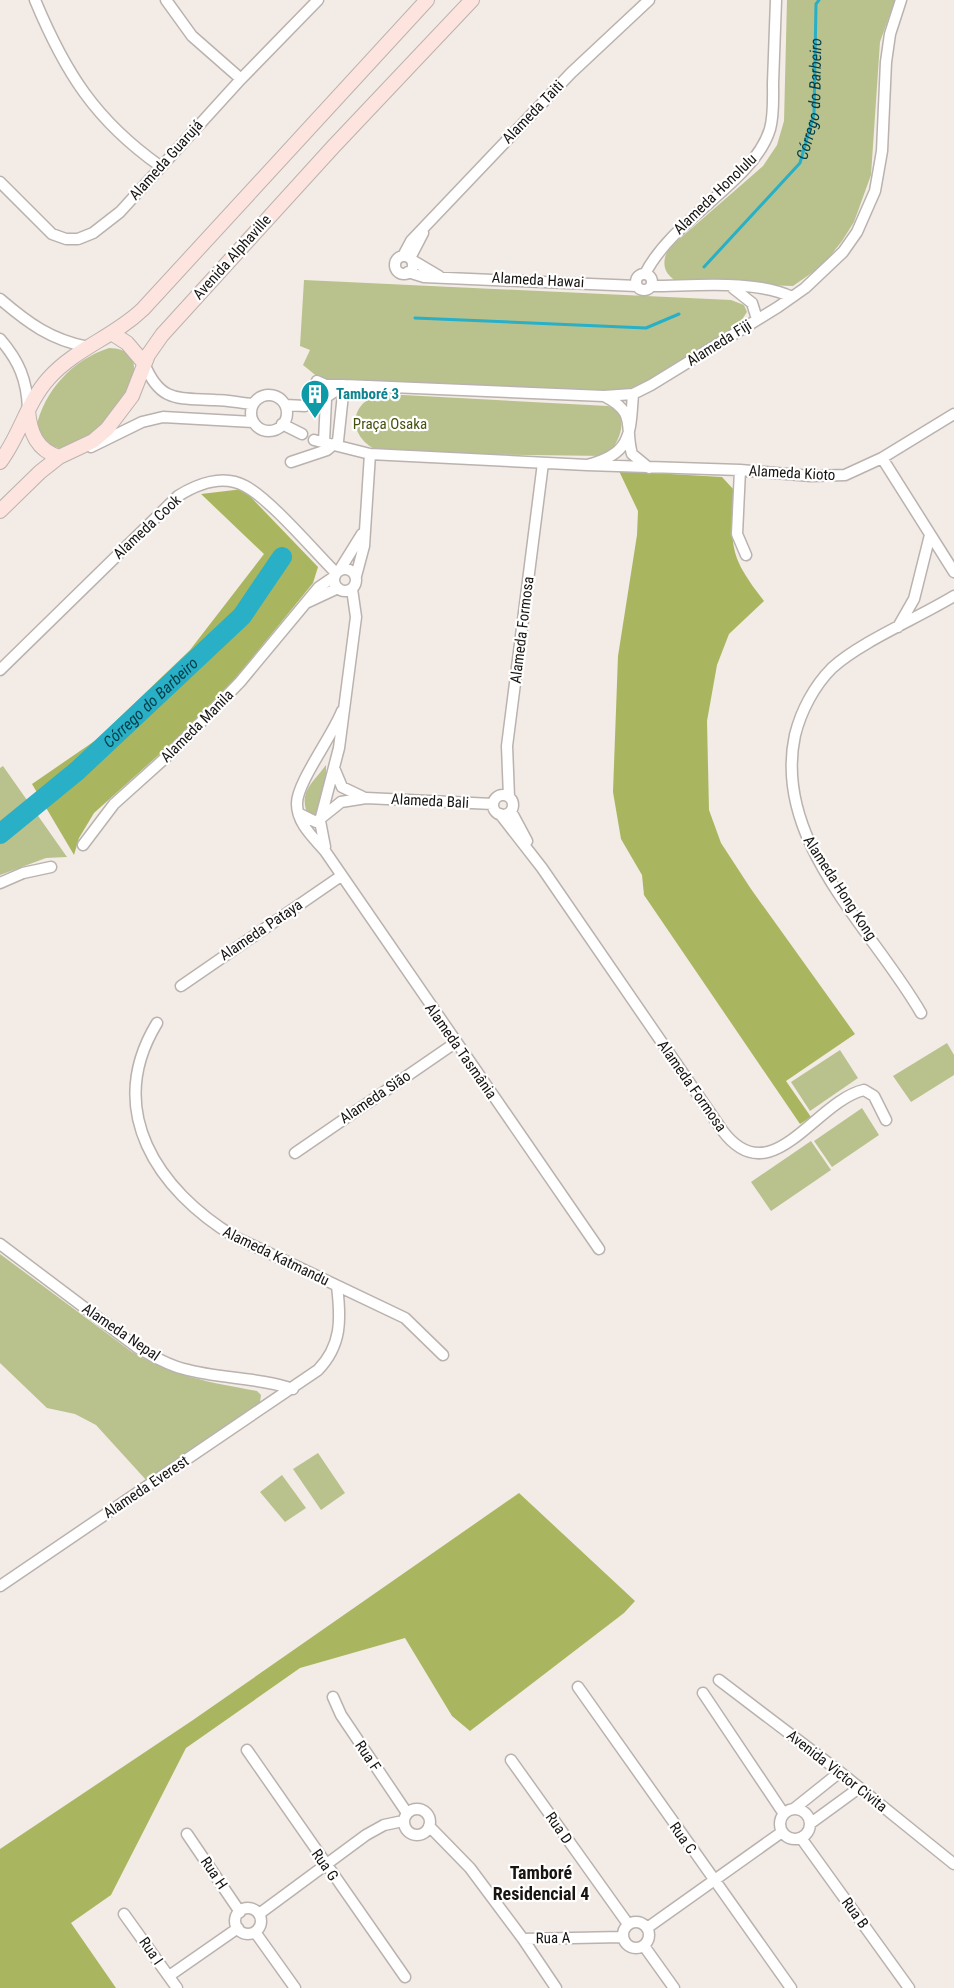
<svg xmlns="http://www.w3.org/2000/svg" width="954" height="1988" viewBox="0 0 954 1988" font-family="'Roboto Condensed',sans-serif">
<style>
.green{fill:#b9c28d}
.forest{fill:#aab65f}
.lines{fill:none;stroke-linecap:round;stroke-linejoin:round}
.stream{stroke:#29afc6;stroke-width:3}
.river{stroke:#29afc6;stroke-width:20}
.street-casing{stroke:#bab2ae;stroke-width:13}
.secondary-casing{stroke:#bab2ae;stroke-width:16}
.street{stroke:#fff;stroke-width:10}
.secondary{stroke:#fde4df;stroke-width:14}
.labels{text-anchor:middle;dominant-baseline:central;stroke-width:4.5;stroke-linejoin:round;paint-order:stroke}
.street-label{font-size:15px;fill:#171412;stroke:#fff}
.culture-label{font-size:15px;font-weight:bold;fill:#0d838f;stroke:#fff;text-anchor:start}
.park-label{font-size:15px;fill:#48500e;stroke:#fff}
.water-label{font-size:16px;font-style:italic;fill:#023e48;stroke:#fff}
.quarter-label{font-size:18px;font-weight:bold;fill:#171412;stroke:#fff}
</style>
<rect width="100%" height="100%" fill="#f3ebe6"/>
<!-- green -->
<path class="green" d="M787,0H895L880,42L871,175L854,222L842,241L823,265L793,286L678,282C663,274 661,262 669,248L763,166L777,145L784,121Z
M304,280L731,300L744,305L747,312L739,324L655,377L625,391L329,381L319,378L303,365L310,350L300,346Z
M109,348C158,349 123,405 105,422C92,435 78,442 61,449L44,443L36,428C44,391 72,360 109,348Z
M384,394L608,406C632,415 619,443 607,456L384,453C346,441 346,400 384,394Z
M326,765V777L315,816L309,817C297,793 312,784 326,765Z
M3,766L67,857L46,858L0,875V768Z
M947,1043L954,1055V1075L911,1102L893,1076Z
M840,1050L858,1078L810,1111L791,1082Z
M862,1108L879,1135L832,1167L814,1141Z
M811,1141L831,1170L771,1211L751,1182Z
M0,1254L132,1352C176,1377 208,1382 257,1391L261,1395L260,1402L254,1409L147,1481L96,1425L75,1414L47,1408L0,1363Z
M318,1453L345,1493L321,1510L293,1469Z
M282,1475L306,1508L285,1522L260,1492Z"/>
<!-- forest -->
<path class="forest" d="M619,471L722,477L735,491C730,547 729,556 764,601L729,634L717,665L707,721L709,810L721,843L751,889L855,1034L786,1081L811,1117L800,1124L644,895L642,875L621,839L613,792L618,656L637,535L638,511Z
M243,489L318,567L313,583L212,707L94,813L79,838L74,855L32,784L96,740L190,650L264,554L201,494Z
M519,1493L635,1601L624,1613L470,1731L452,1716L405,1638L300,1668L186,1748L111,1895L71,1923L116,1988H0V1849L193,1720Z"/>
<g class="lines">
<!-- stream -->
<g class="stream">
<path id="s1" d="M704,267L800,163L814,114L816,4L819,0"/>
<path d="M415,318L646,328L679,314"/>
</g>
<!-- river -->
<path class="river" id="s2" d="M0,834L77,771L242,616L282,557"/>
<!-- street casing -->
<g class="street-casing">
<path id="street" d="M35,0C65,72 95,120 160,166
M166,0L192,36L241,79
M0,182L52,234L66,239H78L93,233L120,212L241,79L318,0
M403,256L411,241L571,73L649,0
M395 265a9 9 0 1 1 18 0a9 9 0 1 1-18 0Z
M410,258L423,233
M412,260L439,276
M408,272L424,277L637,286
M636 282a8 8 0 1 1 16 0a8 8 0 1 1-16 0Z
M645,274C673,218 754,182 770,129C774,115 773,98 773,83C774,55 775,28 776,0
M652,286C693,286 754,279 792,297
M733,288L752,303L757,319
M0,299C28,323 51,340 88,347
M0,339C19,361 27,380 28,409
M144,363C160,403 178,398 215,400C228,400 240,403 253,404
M251 413a18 18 0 1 1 36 0a18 18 0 1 1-36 0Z
M604,396C638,413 624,427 632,454L649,468
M321,401L344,385L604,396L633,394L651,385L778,307L805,288L843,252L857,232L875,191L882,151L886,62L890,34L901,0
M285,405L305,406
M282,424L302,434
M314,440L370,454L587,465C632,454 630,434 633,394
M324,442L326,399
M91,447L142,422L163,417L253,422
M882,458L954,572
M291,462L327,450L338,441L344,385H326L317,381
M587,465L740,470L811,476L845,475L882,458L954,414
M740,470L737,534L746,555
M334 580a11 11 0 1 1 22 0a11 11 0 1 1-22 0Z
M339,571L362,534
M356,576L364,546L370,454
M308,602L338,588
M898,627L914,599L930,535
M0,670L178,496C197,484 223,474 245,486C270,499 314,551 336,573
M342,711C333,735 296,784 297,804C297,823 313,837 325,851L599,1249
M334,768L342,787L363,797
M493 805a10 10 0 1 1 20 0a10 10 0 1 1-20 0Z
M509,797L507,746L543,463
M511,811L527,841
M300,814L316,822L341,802L366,798L493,804
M500,814L542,868L722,1130C771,1196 815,1101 864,1090L874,1096L886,1120
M83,845L114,804L173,751L240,682L319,587L335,576
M325,847L320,821L339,748L356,617L352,589
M0,883L23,873L51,867
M181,986L341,876
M921,1013C872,928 772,841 795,735C801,711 814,686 832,668C860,642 920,617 954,596
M157,1023C104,1110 157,1190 235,1237L405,1318L443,1355
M295,1153L455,1043
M0,1244L138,1348C153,1356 167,1365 184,1369C220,1379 258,1377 293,1389
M0,1586L318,1370C342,1345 341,1319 337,1286
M719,1680L840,1772L954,1864
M578,1687L791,1988
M703,1693L784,1814
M333,1697L341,1715L407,1813
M247,1750L405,1977
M511,1760L628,1924
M795,1808L840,1772
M404 1822a13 13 0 1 1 26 0a13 13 0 1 1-26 0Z
M780 1824a15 15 0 1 1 30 0a15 15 0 1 1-30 0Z
M811,1823L859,1788
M429,1826L470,1868L523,1939L622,1937
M187,1834L240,1912
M801,1838L909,1988
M235 1921a13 13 0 1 1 26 0a13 13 0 1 1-26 0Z
M124,1914L177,1988
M259,1914L366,1835L384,1825L403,1821
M623 1935a13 13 0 1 1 26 0a13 13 0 1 1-26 0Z
M647,1928L782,1832
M255,1932L295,1988
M523,1939L556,1988
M644,1946L674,1988
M169,1976L238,1928"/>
</g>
<!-- secondary casing -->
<g class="secondary-casing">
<path id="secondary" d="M113,334L127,343L144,363
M28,411C30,433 37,450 59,457
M0,462C20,436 27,402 49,378C76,348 114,337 143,309L427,0
M0,511L40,472L59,457L93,441L107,429L132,396L148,355L162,335L333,147L472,0"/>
</g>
<!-- street -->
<use href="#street" class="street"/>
<!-- secondary -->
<use href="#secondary" class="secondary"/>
</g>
<!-- icons -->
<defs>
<g id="building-pin" transform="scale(1.5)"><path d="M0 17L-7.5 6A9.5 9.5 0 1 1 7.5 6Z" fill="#0f9aa8" stroke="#fff"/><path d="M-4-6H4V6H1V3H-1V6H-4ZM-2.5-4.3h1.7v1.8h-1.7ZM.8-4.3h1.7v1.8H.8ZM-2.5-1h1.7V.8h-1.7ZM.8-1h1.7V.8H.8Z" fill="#fff"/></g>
</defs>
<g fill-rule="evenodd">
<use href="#building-pin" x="315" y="394"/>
</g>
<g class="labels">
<!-- street labels -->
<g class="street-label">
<text transform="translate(533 112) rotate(-46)">Alameda Taiti</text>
<text transform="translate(166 160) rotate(-48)">Alameda Guarujá</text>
<text transform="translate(715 194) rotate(-44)">Alameda Honolulu</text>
<text transform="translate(232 257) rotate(-48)">Avenida Alphaville</text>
<text transform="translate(538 280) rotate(3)">Alameda Hawai</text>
<text transform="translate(719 343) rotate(-32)">Alameda Fiji</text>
<text transform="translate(792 473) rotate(3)">Alameda Kioto</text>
<text transform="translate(147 527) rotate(-43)">Alameda Cook</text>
<text transform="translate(522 630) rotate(-83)">Alameda Formosa</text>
<text transform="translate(197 726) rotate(-45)">Alameda Manila</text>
<text transform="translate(430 801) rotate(3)">Alameda Bali</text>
<text transform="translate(840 888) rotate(57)">Alameda Hong Kong</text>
<text transform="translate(261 930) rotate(-34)">Alameda Pataya</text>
<text transform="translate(461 1051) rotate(55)">Alameda Tasmânia</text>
<text transform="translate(692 1086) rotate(55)">Alameda Formosa</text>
<text transform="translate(375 1097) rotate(-34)">Alameda Sião</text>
<text transform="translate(276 1256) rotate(26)">Alameda Katmandu</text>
<text transform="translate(121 1332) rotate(34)">Alameda Nepal</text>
<text transform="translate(146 1487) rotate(-34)">Alameda Everest</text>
<text transform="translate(368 1756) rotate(56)">Rua F</text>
<text transform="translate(837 1771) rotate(38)">Avenida Victor Civita</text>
<text transform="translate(559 1828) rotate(55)">Rua D</text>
<text transform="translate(683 1838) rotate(55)">Rua C</text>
<text transform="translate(325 1865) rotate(55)">Rua G</text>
<text transform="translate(214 1873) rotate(56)">Rua H</text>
<text transform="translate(855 1913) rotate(54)">Rua B</text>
<text transform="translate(553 1938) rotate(-1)">Rua A</text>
<text transform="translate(151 1951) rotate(55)">Rua I</text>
</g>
<!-- culture labels -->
<g class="culture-label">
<text x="336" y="394">Tamboré 3</text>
</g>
<!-- park labels -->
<g class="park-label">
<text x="390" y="424">Praça Osaka</text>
</g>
<!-- water labels -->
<g class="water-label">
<text stroke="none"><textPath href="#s1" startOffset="207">Córrego do Barbeiro</textPath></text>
<text stroke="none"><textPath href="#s2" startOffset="200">Córrego do Barbeiro</textPath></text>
</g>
<!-- quarter labels -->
<g class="quarter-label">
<text x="541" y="1872">Tamboré<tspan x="541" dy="21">Residencial 4</tspan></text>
</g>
</g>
</svg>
